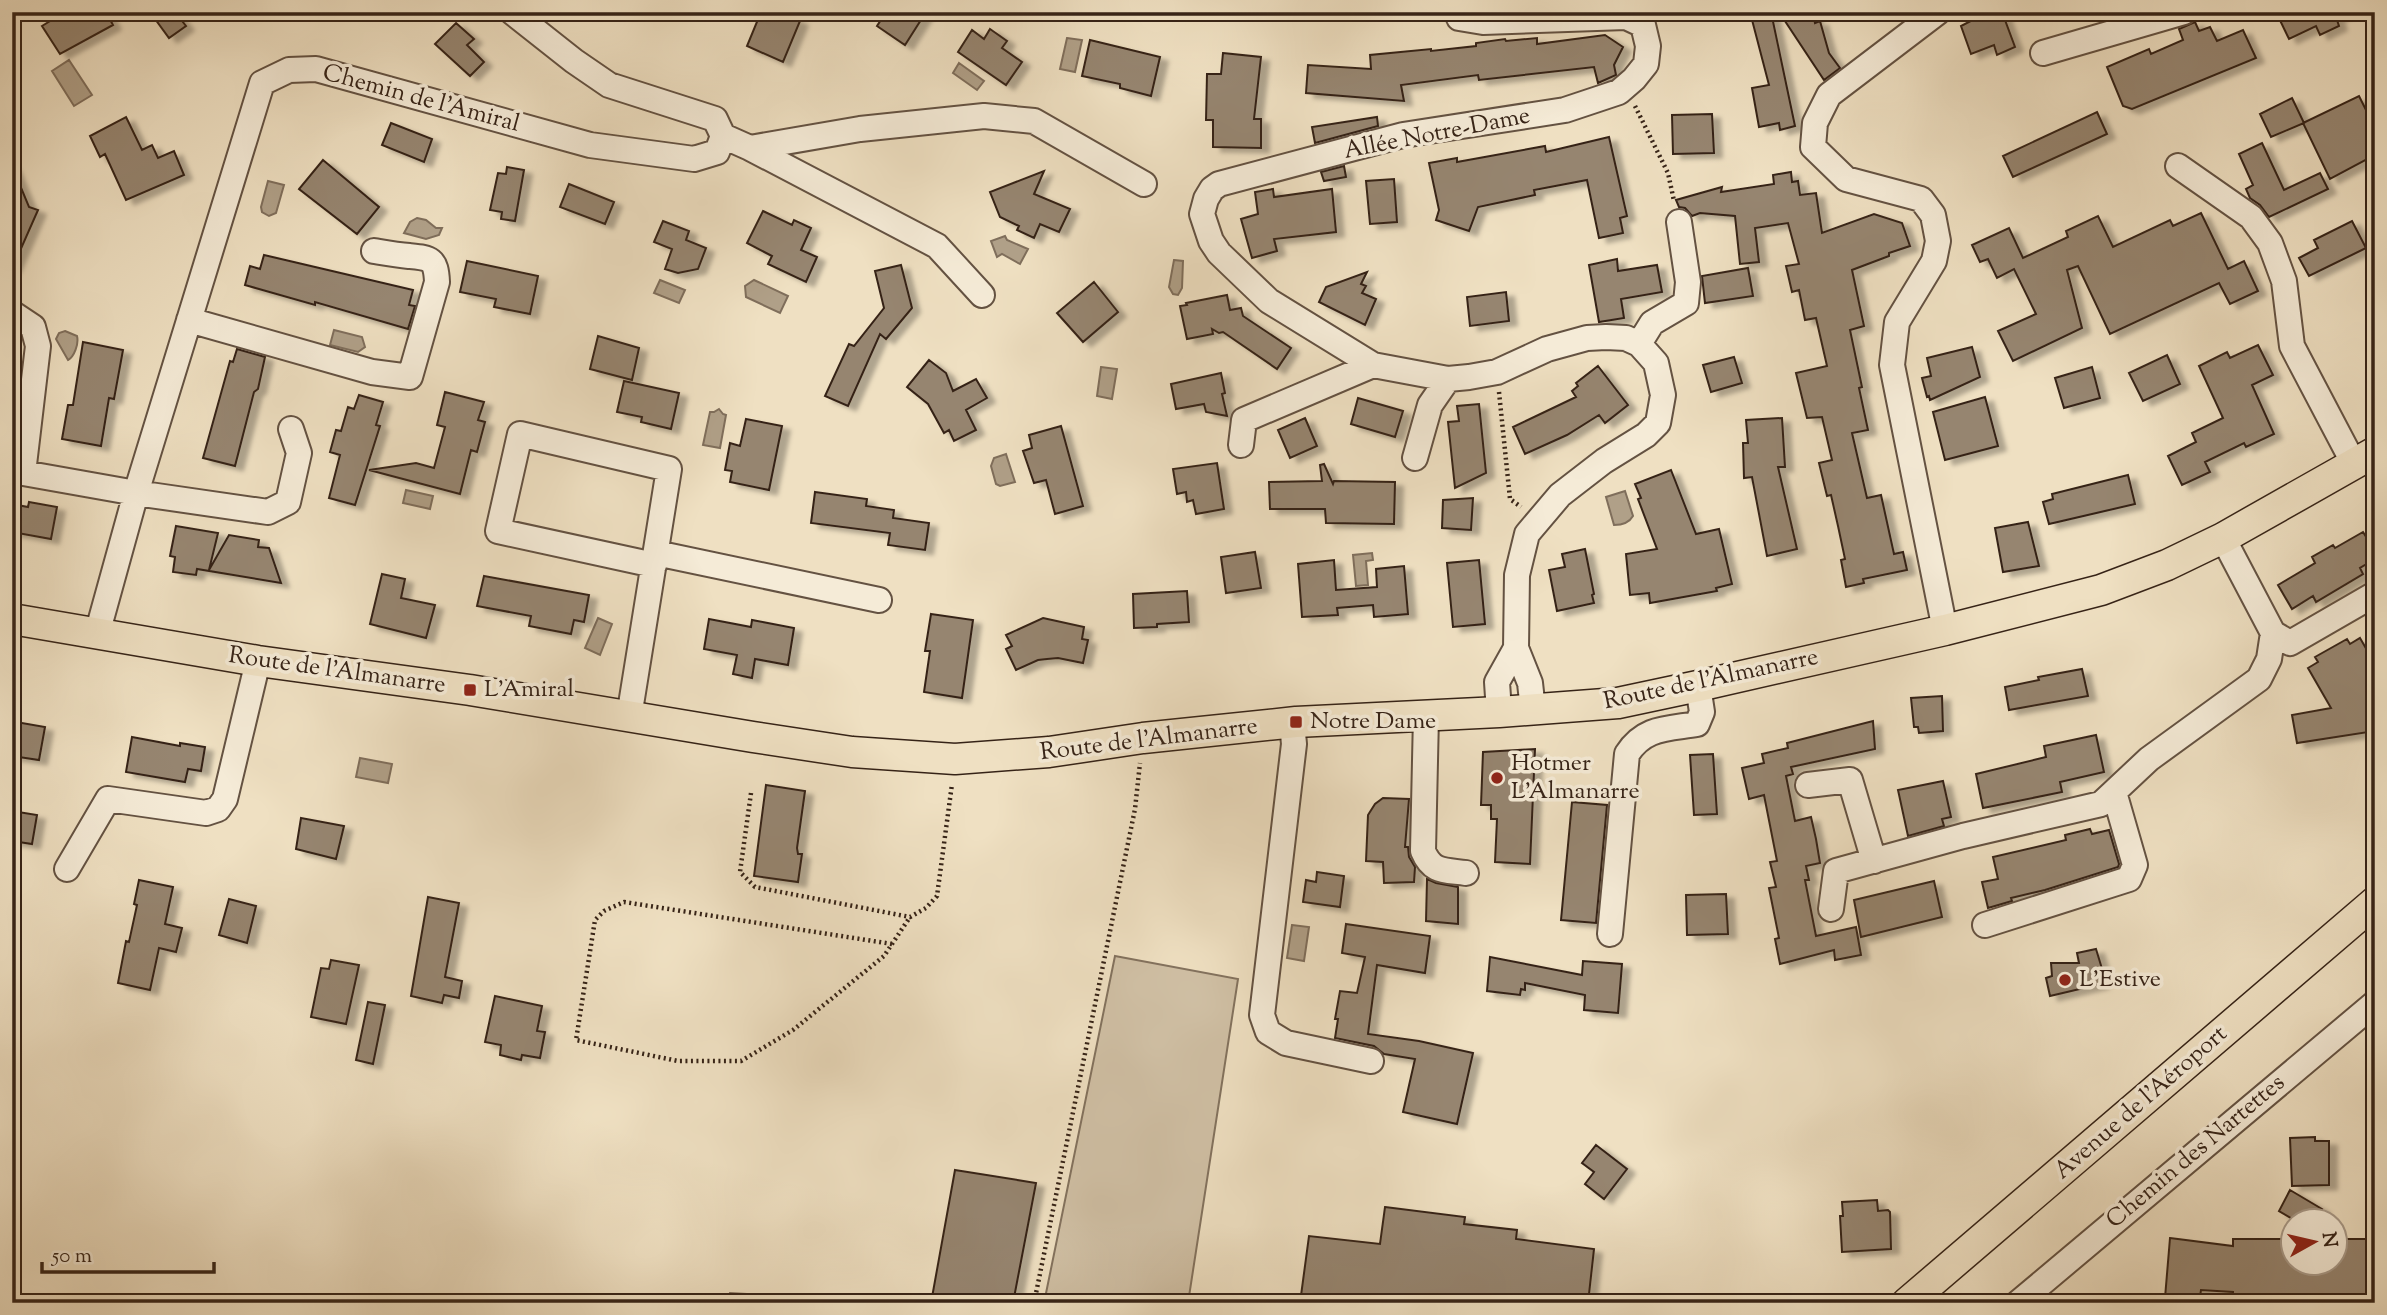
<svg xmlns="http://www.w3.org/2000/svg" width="2387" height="1315" viewBox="0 0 2387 1315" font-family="'Sorts Mill Goudy',serif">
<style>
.green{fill:#d0c0a5;stroke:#83725e;stroke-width:2}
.water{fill:#b0a088;stroke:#7f6e5b;stroke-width:2}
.building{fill:#968570;stroke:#362317;stroke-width:2;filter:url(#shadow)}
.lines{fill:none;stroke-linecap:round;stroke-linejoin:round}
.minor-casing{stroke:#645242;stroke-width:28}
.major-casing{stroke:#362317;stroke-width:33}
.path{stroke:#362317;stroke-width:4.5;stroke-dasharray:2 3.5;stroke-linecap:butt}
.minor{stroke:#f5ebd7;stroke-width:24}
.major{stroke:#efe0c2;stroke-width:30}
.poi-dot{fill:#8f2418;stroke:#f5ebd7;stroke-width:2.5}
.labels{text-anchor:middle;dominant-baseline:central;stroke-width:7;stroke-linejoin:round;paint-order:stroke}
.street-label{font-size:24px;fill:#362317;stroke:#f5ebd7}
.poi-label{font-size:24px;fill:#362317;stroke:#f5ebd7;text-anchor:start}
</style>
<defs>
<filter id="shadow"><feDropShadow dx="8" dy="4.5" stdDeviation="2" flood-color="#0004"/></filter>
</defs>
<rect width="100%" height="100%" fill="#efe0c2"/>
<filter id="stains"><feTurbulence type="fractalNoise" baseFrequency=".00286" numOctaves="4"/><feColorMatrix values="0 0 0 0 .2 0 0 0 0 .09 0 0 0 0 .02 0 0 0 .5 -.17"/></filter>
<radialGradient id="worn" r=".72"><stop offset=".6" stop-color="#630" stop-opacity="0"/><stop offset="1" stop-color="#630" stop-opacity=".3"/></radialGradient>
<!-- green -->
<path class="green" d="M1115,956L1238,979L1188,1303H1044Z
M730,1293L826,1299L825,1303H729Z"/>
<!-- water -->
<path class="water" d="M1067,38L1082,40L1075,72L1060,69Z
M69,60L92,95L74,106L52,71Z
M959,63L984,81L977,90L953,73Z
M268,181L284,185L276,213L269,216L262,212L261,207Z
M417,218L426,220L436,228H442L439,235L426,239L404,233L410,222Z
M1005,236L1007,240L1028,249L1020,264L1002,254L997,257L991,241Z
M1174,260L1183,261L1182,288L1178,295L1173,294L1169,287Z
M660,280L685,290L679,303L654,293Z
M754,280L788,296L780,313L746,297L745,286Z
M334,330L362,337L365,347L358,352L330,345Z
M65,331L77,336C79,344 74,357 68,360L56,339L59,333Z
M1101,367L1117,369L1112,399L1097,396Z
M719,409L723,414L726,415L720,448L703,445L710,412H714Z
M1006,454L1015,482L1000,486L996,484L991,466L994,458Z
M406,490L433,496L430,509L403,503Z
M1625,491L1633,516C1629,523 1623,525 1614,525L1606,497Z
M1372,553L1373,560L1366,561L1368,585L1356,586L1353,555Z
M598,618L612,624L600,655L585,648Z
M360,758L392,764L388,783L356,777Z
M1292,925L1309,927L1304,961L1287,958Z"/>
<!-- building -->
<path class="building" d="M65,12H106L113,25L60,54L42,26Z
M150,12H175L186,26L169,38Z
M761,12H779L800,21L783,62L747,46Z
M886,12H926L905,45L877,26Z
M1766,12H1771L1795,126L1780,130L1779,123L1759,127L1752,88L1769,85L1751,16Z
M1779,12H1813L1815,23L1820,21L1829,53L1840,68L1824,80Z
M1988,12H2002L2015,47L1997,55L1994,45L1971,54L1961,26Z
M2276,12H2347L2336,17L2339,26L2320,35L2316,26L2289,39Z
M2195,22L2199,31L2210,27L2217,41L2243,30L2256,58L2132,109L2123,106L2107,67L2149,49L2151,54L2183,40L2179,29Z
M456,23L474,39L467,45L484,62L470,76L435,44Z
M990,29L1007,41L1002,48L1022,62L1006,85L958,52L972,30L984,39Z
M1605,35L1623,47L1614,65L1616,75L1598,83L1594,67L1479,80L1478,75L1401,85L1404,101L1306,93L1308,65L1371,69L1370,55L1431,49V51L1476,46V43L1505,39L1506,41L1537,38V44Z
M1090,40L1160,57L1151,96L1120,88V84L1082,76Z
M1223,53L1261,57L1254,119H1261V148L1213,147V120H1206L1207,74H1221Z
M2359,96L2375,128V155L2330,179L2303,123Z
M2292,98L2304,123L2271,137L2260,114Z
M2097,112L2107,134L2013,177L2003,156Z
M1712,114L1714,153L1673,154L1672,115Z
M126,117L142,150L152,145L158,158L174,151L184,175L126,200L105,154L100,157L90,136Z
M1377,117L1378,126L1315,143L1312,127Z
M391,123L432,139L424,162L382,145Z
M1609,137L1627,216L1620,218L1623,233L1599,238L1587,180L1534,190L1535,195L1478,207L1469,231L1436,220L1439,210L1429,163L1457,158V162L1545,146L1546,152Z
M2262,143L2284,190L2320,173L2328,189L2269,217L2260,205L2250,198L2246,189L2253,185L2239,154Z
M323,160L379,207L357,234L299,189Z
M12,166L29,207L38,210L12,269Z
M1344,166L1346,177L1324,181L1321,172Z
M507,167L524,170L515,221L501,219L502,212L490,210L498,173L506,174Z
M1044,171L1034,194L1070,209L1059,232L1040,224L1034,238L1017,230L1019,226L1000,217L990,192Z
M1791,172L1792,182L1798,181L1800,195L1816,193L1822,233L1874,214L1902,223L1910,246L1889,253V256L1852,270L1864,326L1850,330L1862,387L1859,388L1868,430L1852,433L1867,498L1881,495L1894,554L1903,552L1907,570L1863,579L1864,583L1846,587L1841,560L1845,559L1838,526L1831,495L1827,496L1819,463L1832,460L1822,417L1807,418L1796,373L1827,366L1816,318L1805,320L1799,290L1792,292L1786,266L1799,264L1788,223L1755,228L1759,262L1740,264L1735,216L1700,213L1692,216L1685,208L1679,207L1676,200L1722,187L1721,192L1774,184L1773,175Z
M1394,179L1397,222L1370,224L1366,181Z
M569,184L614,202L605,224L560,207Z
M1273,189L1274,197L1332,189L1336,232L1274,239L1277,251L1252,258L1241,219L1258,214L1255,192Z
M763,211L792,225L794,220L811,228L801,250L817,257L806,282L768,264L772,256L747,243Z
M2201,213L2228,269L2244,261L2258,291L2230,304L2219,283L2110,334L2078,266L2067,270L2082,328L2013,361L1998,331L2036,314L2014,269L1997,278L1988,259L1980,262L1972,245L2009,228L2023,258L2068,237L2066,231L2098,216L2113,247L2170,220L2173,226Z
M663,221L689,231L686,240L706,248L698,269L678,273L665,269L672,249L654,242Z
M2352,221L2366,248L2309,276L2299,258L2318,248L2314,240Z
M264,255L413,290L409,305L415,306L408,329L315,302V305L245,285L250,266L260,269Z
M1617,259L1618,271L1657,265L1662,292L1621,299L1624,318L1599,322L1589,265Z
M467,261L538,276L530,314L494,307L496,299L460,292Z
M901,265L912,308L886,339L880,334L848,406L825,396L849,344L854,346L884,308L875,271Z
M1748,268L1753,296L1705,303L1702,276Z
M1367,272L1361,284L1366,286L1362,293L1376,299L1365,325L1319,302L1326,287Z
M1094,282L1118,312L1083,342L1057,313Z
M1506,292L1509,321L1470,326L1467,297Z
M1227,295L1230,310L1241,308L1243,316L1291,348L1277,369L1223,332L1219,333L1212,329L1213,334L1187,339L1180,306L1187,305L1186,303Z
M598,336L639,348L632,380L590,369Z
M83,342L123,350L114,399L109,398L101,446L62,439L68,405H73Z
M2258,345L2273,375L2252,385L2274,434L2246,447L2244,443L2205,462L2210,472L2182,485L2168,456L2196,442L2192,433L2223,418L2199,366L2227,352L2230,358Z
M1972,347L1980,377L1930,400L1929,396L1927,397L1922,378L1931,376L1927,358Z
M237,349L265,357L258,389L254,392L235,466L203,458L230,361L233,362Z
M2167,355L2180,384L2143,401L2129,373Z
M1734,357L1742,383L1711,392L1703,365Z
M929,360L946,373L953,391L976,379L987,398L966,410L976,430L954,441L949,430L944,433L928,404L907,387Z
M1598,366L1628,405L1605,423L1599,415L1567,435L1525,454L1513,427L1576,397L1572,391L1578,386L1576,383Z
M2092,367L2100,398L2064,408L2055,378Z
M1221,373L1225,393L1222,394L1227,416L1206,412L1204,404L1176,409L1171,384Z
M624,381L679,393L671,429L641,422L642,417L617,412Z
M445,392L484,402L478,420L485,422L477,452L471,450L460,494L369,470L416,463L434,468L445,427L437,425Z
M359,395L383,402L376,425L380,426L355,505L329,498L340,455L330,452L336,430L341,431L348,407L354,409Z
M1985,397L1998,446L1945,460L1933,412Z
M1358,398L1403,411L1395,437L1351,424Z
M1479,404L1486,473L1455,488L1448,422L1459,421L1457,406Z
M1305,418L1317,446L1290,458L1278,430Z
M1782,418L1785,467H1778L1797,549L1767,556L1752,477L1744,478L1743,443H1748L1746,420Z
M746,419L782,426L769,490L730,482L732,471L725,470L730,443L740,446Z
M1061,426L1083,506L1055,514L1046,480L1034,483L1023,451L1032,448L1029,435Z
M1217,463L1224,509L1196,514L1193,500L1187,502L1186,492L1177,494L1173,469Z
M1324,464L1333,484L1334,481L1395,482L1394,524L1326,523L1325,509H1270L1269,482L1322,481L1320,465Z
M1671,470L1696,534L1719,529L1732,584L1716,588L1717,591L1650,603L1649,593L1630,595L1626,554L1657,549L1638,499L1641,498L1635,484Z
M2128,475L2135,504L2049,524L2043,502L2053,499L2052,494Z
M815,492L867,499L866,506L894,510L893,518L929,523L925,550L888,545L890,533L811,523Z
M1473,498L1471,530L1442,528L1443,500Z
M29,502L57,507L51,539L12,532V504L28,507Z
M2028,522L2039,566L2003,572L1995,528Z
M176,526L218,533L209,570L229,535L259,540L258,547L269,548L281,583L197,569L196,575L173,572L175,557L170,556Z
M2363,532L2375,551V559L2360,568L2363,574L2316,602L2313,596L2292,609L2278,585L2315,563L2312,557L2333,545L2335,548Z
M1585,549L1594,594L1592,595L1594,603L1557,611L1549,570L1565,567L1562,554Z
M1255,552L1261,588L1226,593L1221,557Z
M1334,560L1336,590L1377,587L1376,569L1404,566L1408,614L1374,617L1373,605L1337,608L1338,615L1302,617L1298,564Z
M1479,560L1485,624L1453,627L1447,563Z
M382,574L405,579L401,598L435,605L426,638L370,624Z
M484,576L589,595L584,622L574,620L571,634L529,626L531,616L477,606Z
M1187,591L1189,622L1157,624V627L1134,628L1133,594Z
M931,614L973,620L962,698L924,692L930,651H925Z
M1043,618L1084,627L1082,639L1088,640L1083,663L1058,658L1047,659L1038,660L1016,670L1006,649L1012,646L1006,635Z
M709,619L751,627L752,620L794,628L788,665L755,659L752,678L733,674L737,655L704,649Z
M2360,638L2375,664V731L2297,743L2292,715L2331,708L2308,668L2318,662L2315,657L2347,639L2350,644Z
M2082,669L2088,696L2009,710L2005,687L2039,680L2038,677Z
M1942,696L1943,731L1919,733L1918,727H1914L1911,698Z
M1873,721L1875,749L1791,767L1793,774L1786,776L1795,821L1811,817L1816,839L1820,863L1806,866L1809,880H1805L1816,936L1856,927L1861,955L1835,960L1834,950L1780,964L1775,939L1779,938L1769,888L1776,887L1770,862L1777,861L1764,795L1749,799L1742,768L1764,763L1762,754L1788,748L1787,743Z
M16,722L45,727L39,760L12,756Z
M2096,735L2104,772L2060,782L2062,792L1983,808L1976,774L2046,757L2044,746Z
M132,737L180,746V743L205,747L201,771L188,769L185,782L126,772Z
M1535,749L1530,864L1495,862L1497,819H1491V805H1481L1483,752Z
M1713,754L1717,814L1694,815L1690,755Z
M1943,781L1951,817L1942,819L1944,826L1908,836L1898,790Z
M766,785L805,791L797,848L798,854H802L798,882L754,876Z
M1383,798L1409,799L1405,847H1408L1409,857L1415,867L1414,882L1384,883L1383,862L1366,861L1368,815L1375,804Z
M1572,802L1607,805L1596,923L1561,920Z
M12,811L37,815L32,844L12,841Z
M301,818L344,826L336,859L296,849Z
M2090,829L2092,834L2109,830L2119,864L2118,867L2045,890L2011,898L2012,901L1988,908L1982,882L1998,879L1993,857L2066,840L2065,835Z
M1317,872L1344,876L1340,907L1303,902L1306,880L1316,882Z
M1427,879L1436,883L1458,887V924L1426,921Z
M139,880L173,887L165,924L182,928L176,952L159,948L150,990L118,983L126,941L129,942L137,905L134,904Z
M1934,881L1942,917L1861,937L1854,900Z
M1726,894L1728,934L1687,935L1686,895Z
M428,897L459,903L445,977L462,981L459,998L444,995L442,1003L411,996Z
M229,899L256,906L247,943L219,935Z
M1346,924L1430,936L1425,973L1377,965L1368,1034L1419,1041L1473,1053L1457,1124L1403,1112L1415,1059L1384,1054L1374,1046L1335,1038L1338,1019H1335L1340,991L1357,993L1365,957L1342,953Z
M2096,949L2103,972L2098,973L2101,984L2050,996L2046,978L2052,976L2051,963H2079L2077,953Z
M1490,957L1582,975L1583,961L1622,964L1618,1013L1584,1010L1585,995L1525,983V990L1521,989L1520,995L1487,991Z
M331,960L359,965L346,1024L311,1017L321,968L329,969Z
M495,996L542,1006L537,1031L545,1032L540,1058L522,1055L521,1060L500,1055L501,1045L485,1042Z
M368,1002L385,1005L373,1064L356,1060Z
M2315,1137V1141H2329V1185L2292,1186L2290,1138Z
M1596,1145L1627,1169L1604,1199L1585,1184L1594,1172L1582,1163Z
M955,1170L1036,1183L1013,1303H931Z
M2290,1190L2322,1209L2315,1221H2296L2279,1211Z
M1877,1200L1878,1211L1888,1210L1890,1212L1891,1249L1842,1252L1840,1216H1843L1842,1202Z
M1385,1207L1465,1217L1464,1224L1517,1230L1516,1239L1594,1249L1588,1303H1300L1309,1236L1380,1244Z
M2170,1238L2233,1246V1239H2292V1263H2334V1239H2375V1303H2233V1292L2201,1290L2199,1303L2165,1298Z"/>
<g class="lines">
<!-- minor casing -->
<g class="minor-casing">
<path id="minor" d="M1938,12L1829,95L1815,123L1813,147L1846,179L1921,199L1933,215L1938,241L1934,261L1897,322L1892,365L1945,630
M1459,18L1483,22L1626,17L1643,25L1648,46L1646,64L1634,79L1619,92L1565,110L1403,135L1219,184L1212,189L1206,199L1202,214L1211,241L1219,253L1269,301L1373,365L1448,379L1469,377L1497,372L1547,349L1587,338L1606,337L1626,338L1639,344L1656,363L1663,395L1658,423L1646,435L1604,461L1560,495L1527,534L1517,575L1516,648L1530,683L1533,710
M2043,53L2184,12
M723,136L750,148L860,129L984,116L1034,121L1144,184
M750,148L937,246L982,295
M2178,166L2251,217L2270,243L2284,281L2292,346L2354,464
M12,313L33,327L38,346L23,473
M189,320L372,372L410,377L437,282C436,258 430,258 409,256C397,255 386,253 374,251
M1639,344L1652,323L1686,303L1688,282L1679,222
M1241,445L1244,420L1373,365
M1415,458L1430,405L1448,379
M12,471L136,493L268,512L288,502L299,453L291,429
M2223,538L2273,633L2290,643L2375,594
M656,553L879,600
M97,634L136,493L262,83L289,70L316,69L590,145L694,159L717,152L723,136L715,119L609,85L574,61L512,12
M1499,712L1497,682L1516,648
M1426,716L1423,851C1432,873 1445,870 1466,873
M629,717L669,469L520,434L498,531L654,565
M1292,723L1294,744L1262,1015L1268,1032L1286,1043L1371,1061
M1808,785L1850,780L1874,861
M67,869L108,799L206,813L218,809L225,799L258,661
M1831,909L1836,871L1963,836L2101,804L2149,759L2259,679L2269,659L2273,633
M1985,925L2129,879L2135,865L2114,792
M1610,934L1627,754C1644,727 1667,729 1697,724L1702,712L1698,686
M2018,1303L2375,1003"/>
</g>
<!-- major casing -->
<g class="major-casing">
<path id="major" d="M12,619L258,661L470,690L753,737L852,752L955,759L1049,752L1143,738L1296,722L1499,712L1618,703L1698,686L1945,630L2101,590L2167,565L2223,538L2375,452
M1907,1303L2375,902"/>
</g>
<!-- path -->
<path class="path" d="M1635,106L1668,173L1674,201
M1499,392L1510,499L1521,507
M751,793L740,872L755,887L910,917L926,908L937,896L952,784
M892,944L624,902L604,911L595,920L576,1040L678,1061H741L793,1030L884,956L910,917
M1034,1303L1135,809L1140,763"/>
<!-- minor -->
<use href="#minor" class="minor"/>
<!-- major -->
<use href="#major" class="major"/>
</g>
<!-- markers -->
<g class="poi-dot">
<rect x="463" y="683" width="14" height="14" rx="3.5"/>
<rect x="1289" y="715" width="14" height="14" rx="3.5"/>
<circle cx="1497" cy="778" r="7"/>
<circle cx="2065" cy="980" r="7"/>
</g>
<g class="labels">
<!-- street labels -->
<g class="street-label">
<text transform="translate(421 99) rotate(15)">Chemin de l'Amiral</text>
<text transform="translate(1437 134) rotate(-11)">Allée Notre-Dame</text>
<text transform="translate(337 671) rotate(8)">Route de l'Almanarre</text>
<text transform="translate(1711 680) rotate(-12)">Route de l'Almanarre</text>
<text transform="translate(1149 740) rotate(-7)">Route de l'Almanarre</text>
<text transform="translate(2141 1103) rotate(-41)">Avenue de l'Aéroport</text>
<text transform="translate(2196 1152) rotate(-40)">Chemin des Nartettes</text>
</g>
<!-- poi labels -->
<g class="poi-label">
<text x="484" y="690">L'Amiral</text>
<text x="1310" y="722">Notre Dame</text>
<text x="1511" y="764">Hotmer<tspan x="1511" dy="28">L'Almanarre</tspan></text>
<text x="2079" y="980">L'Estive</text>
</g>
</g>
<!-- margin -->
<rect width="2387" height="1315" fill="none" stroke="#efe0c2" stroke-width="42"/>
<rect x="14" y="14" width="2359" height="1287" fill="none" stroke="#362317" stroke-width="3.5"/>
<rect x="21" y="21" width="2345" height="1273" fill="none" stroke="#362317" stroke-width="2"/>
<!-- north arrow -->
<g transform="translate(2314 1242) rotate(82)"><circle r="33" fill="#f5ebd7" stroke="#a99b8a" stroke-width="2"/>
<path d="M0-5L12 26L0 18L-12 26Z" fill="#8f2418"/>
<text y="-10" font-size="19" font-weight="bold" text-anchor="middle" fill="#362317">N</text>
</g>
<!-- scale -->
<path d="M42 1262v10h172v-10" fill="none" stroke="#362317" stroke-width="3.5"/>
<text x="52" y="1262" font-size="21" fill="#362317" stroke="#f5ebd7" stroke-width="5" paint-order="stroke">50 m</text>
<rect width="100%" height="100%" filter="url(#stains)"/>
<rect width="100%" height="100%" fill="url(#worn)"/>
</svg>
